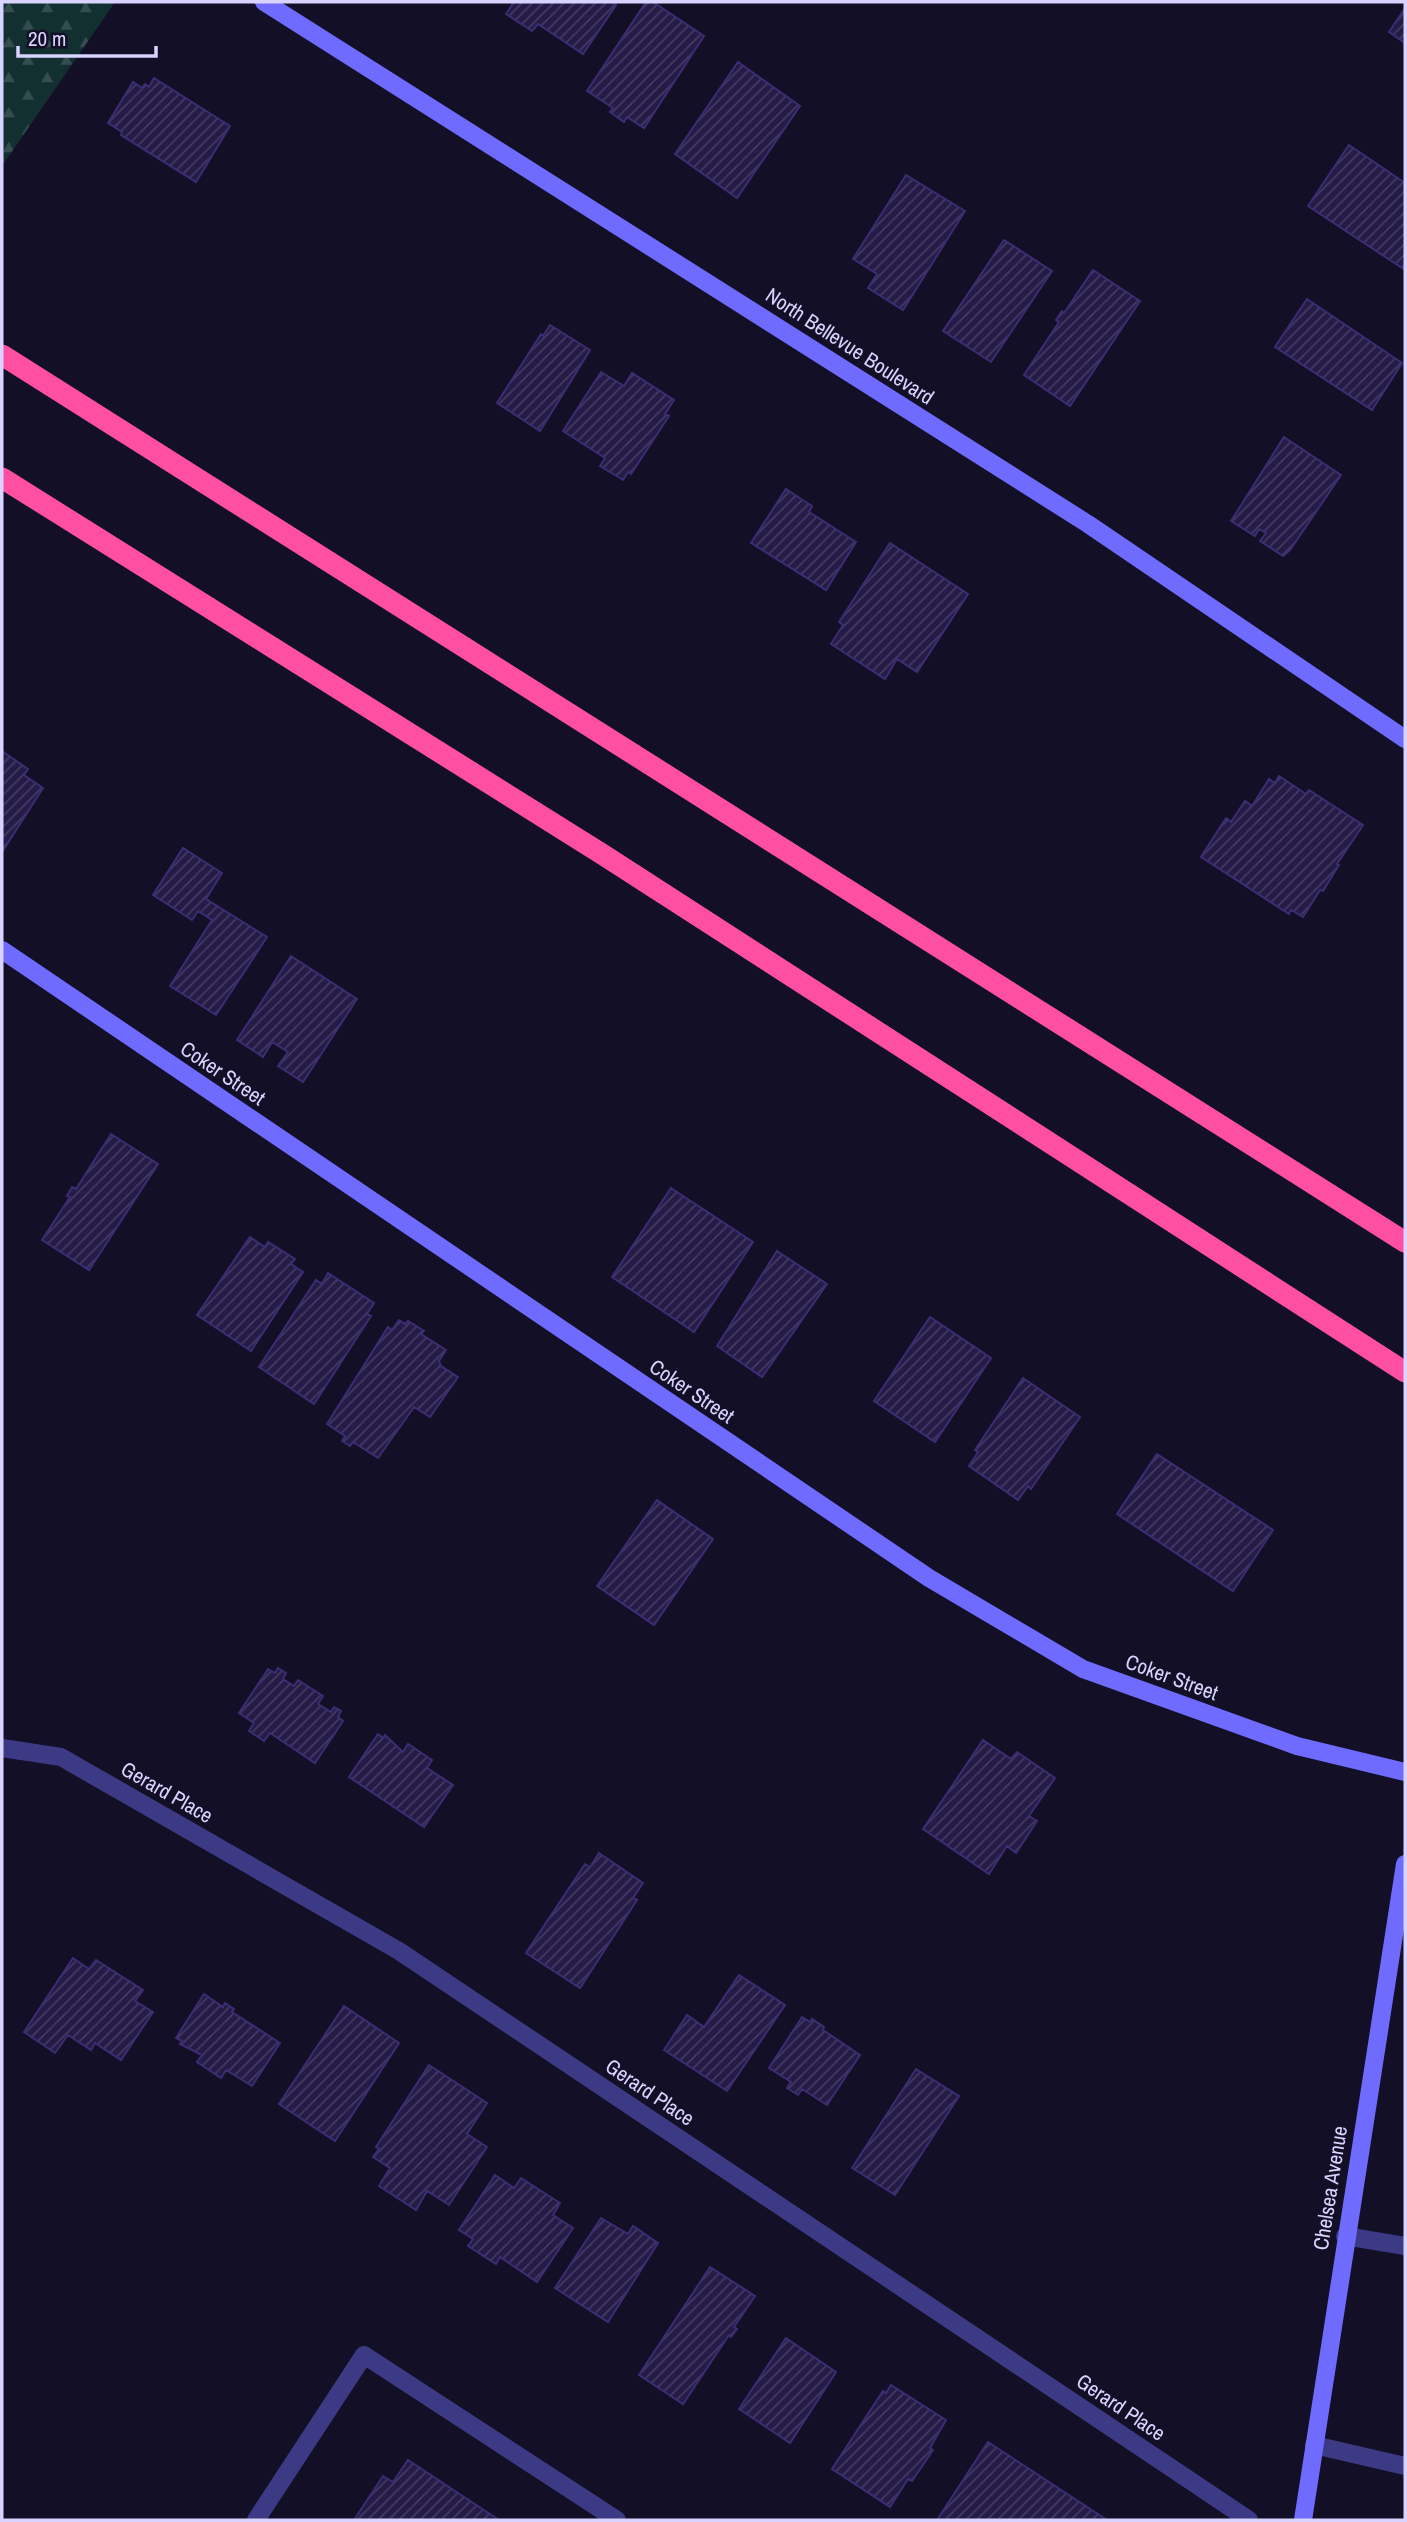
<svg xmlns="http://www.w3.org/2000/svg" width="1407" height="2522" viewBox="0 0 1407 2522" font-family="'Archivo Narrow',sans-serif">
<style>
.forest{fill:url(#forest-firs)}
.building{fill:url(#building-hatch);stroke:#3b2d73;stroke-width:2}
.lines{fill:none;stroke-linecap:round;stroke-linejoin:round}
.service{stroke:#3d3a85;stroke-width:18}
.minor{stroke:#3d3a85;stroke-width:18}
.secondary{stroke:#6f6bff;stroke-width:18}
.motorway{stroke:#ff4fa3;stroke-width:21}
.labels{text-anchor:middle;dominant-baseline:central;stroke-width:6;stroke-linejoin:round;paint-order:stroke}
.street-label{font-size:21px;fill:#d9d4ff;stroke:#130f26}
</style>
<defs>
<pattern id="forest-firs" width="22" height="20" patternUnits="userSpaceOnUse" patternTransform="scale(1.75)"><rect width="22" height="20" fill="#12302f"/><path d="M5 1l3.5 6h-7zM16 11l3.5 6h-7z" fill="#344d4e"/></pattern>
<pattern id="building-hatch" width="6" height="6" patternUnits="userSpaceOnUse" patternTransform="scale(1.75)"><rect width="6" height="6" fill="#241b47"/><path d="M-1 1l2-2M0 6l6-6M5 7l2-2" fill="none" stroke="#433b63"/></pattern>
</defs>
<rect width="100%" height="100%" fill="#130f26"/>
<!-- forest -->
<path class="forest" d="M2,2H115L2,166Z"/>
<!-- building -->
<path class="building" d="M514,2H612L616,5L583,54L538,24L532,31L506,14Z
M646,2H653L704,36L644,128L627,117L624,122L610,112L613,108L587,91Z
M1405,8V43L1389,32Z
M738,62L800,106L737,198L675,154Z
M154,78L230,126L196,182L121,135L122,132L108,123L133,82L142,88L145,84L149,87Z
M1349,145L1405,183V270L1308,206Z
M906,175L965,211L903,310L868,288L877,274L853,259Z
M1004,240L1052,271L991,362L943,331Z
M1093,270L1140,301L1070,406L1024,375L1059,322L1056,320L1062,311L1064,313Z
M1307,299L1402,363L1372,410L1275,347Z
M550,325L590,350L540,431L497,403L541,334L543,336Z
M601,372L624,386L632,373L674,400L665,414L669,416L631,474L628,472L623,480L600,466L605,458L563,431Z
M1284,437L1341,475L1290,550L1283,556L1260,541L1266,533L1259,529L1255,536L1231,521Z
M786,489L812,506L809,512L856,542L826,590L751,543Z
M890,543L968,594L917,672L897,659L885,679L831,644L843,625L839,622Z
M2,751L28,769L24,775L43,788L2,852Z
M1279,776L1306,794L1309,790L1363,825L1337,864L1339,865L1323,891L1320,890L1303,917L1291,910L1289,914L1201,857L1226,818L1231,822L1245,801L1252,806L1269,779L1275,783Z
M183,848L222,873L206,899L267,937L216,1015L170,986L212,920L198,911L192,920L153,895Z
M291,956L357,999L303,1082L278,1066L288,1052L272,1042L263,1057L237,1040Z
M111,1134L158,1164L89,1270L42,1240L70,1197L67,1196L72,1187L76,1189Z
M671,1188L753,1242L694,1332L612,1277Z
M250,1237L265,1247L268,1242L295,1259L291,1264L303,1272L251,1351L197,1315Z
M777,1251L827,1284L762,1377L717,1346Z
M328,1273L374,1303L367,1314L371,1316L314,1404L259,1367L316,1280L322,1284Z
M930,1317L991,1358L935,1442L874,1401Z
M399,1320L405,1324L408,1321L424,1331L421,1334L446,1350L439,1361L441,1366L458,1377L430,1417L414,1407L378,1458L353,1442L350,1446L342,1441L345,1436L327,1424L388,1327L392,1330Z
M1023,1378L1080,1417L1031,1489L1028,1486L1018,1500L969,1466L978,1452L975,1450Z
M1157,1454L1273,1530L1233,1591L1117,1514Z
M657,1500L713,1539L654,1625L597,1586Z
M278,1668L286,1673L283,1679L294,1686L298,1680L323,1696L318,1704L331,1712L334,1707L341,1711L338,1717L343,1721L315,1763L270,1733L264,1741L249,1731L254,1723L239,1713L268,1669L275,1673Z
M378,1734L383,1738L385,1735L403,1752L408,1744L432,1760L427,1768L453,1785L424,1827L349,1777Z
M983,1740L1011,1759L1017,1752L1055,1778L1029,1816L1037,1821L1016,1853L1007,1846L989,1874L923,1829Z
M599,1853L643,1883L633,1898L637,1900L580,1988L526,1953L585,1864L590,1867Z
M73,1958L89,1969L96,1960L143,1990L135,2001L153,2012L121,2060L95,2043L91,2050L68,2035L55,2053L24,2032Z
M739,1975L785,2005L727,2091L664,2050L687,2015L704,2027Z
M204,1994L223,2007L225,2003L234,2009L232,2012L280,2043L252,2086L226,2070L221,2078L197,2062L202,2055L180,2044L182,2041L176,2038Z
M344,2006L399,2043L335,2141L279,2104Z
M802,2017L810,2022L812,2019L824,2027L823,2030L860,2055L827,2105L802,2089L798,2095L787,2088L791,2082L769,2068Z
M429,2065L487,2103L467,2134L487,2147L449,2205L427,2191L416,2210L379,2186L390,2168L373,2157L379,2149L376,2147Z
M916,2069L959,2096L895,2195L852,2168Z
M495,2175L514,2188L521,2178L560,2203L553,2215L573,2228L537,2282L500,2257L496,2264L468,2246L473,2239L459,2230Z
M601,2218L628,2234L633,2226L658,2243L608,2322L555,2288Z
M710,2267L755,2296L734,2327L737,2329L731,2337L729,2335L683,2404L639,2375Z
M786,2338L836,2372L790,2443L739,2409Z
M891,2385L946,2420L930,2448L933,2450L912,2481L908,2479L890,2507L832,2469L883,2391L886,2393Z
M988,2442L1107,2520H937Z
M408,2460L499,2520H354L383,2476L393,2482Z"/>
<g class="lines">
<!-- service -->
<path class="service" d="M1314,2445L1405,2466
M256,2520L364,2355L617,2520"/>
<!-- minor -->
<path class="minor" d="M2,1748L61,1757L399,1951L1249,2520
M1345,2236L1405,2246"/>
<!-- secondary -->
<path class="secondary" d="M264,2L1088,524L1405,739
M2,950L929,1578L1083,1669L1297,1746L1405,1772
M1303,2520L1405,1864"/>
<!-- motorway -->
<path class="motorway" d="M2,355L1405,1242
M2,478L602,854L1405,1372"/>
</g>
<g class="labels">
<!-- street labels -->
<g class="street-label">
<text transform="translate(850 346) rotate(33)">North Bellevue Boulevard</text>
<text transform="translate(223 1073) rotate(34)">Coker Street</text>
<text transform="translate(692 1391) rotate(34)">Coker Street</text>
<text transform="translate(1172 1677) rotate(20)">Coker Street</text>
<text transform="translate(167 1792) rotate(30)">Gerard Place</text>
<text transform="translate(650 2092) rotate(34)">Gerard Place</text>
<text transform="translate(1330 2188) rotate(-81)">Chelsea Avenue</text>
<text transform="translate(1121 2407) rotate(34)">Gerard Place</text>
</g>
</g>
<!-- border -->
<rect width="1407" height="2522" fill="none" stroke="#d9d4ff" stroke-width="7"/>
<!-- scale -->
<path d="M18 46v10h138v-10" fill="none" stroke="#d9d4ff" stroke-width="3.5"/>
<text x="28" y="46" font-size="21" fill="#d9d4ff" stroke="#130f26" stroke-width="5" paint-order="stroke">20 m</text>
</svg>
